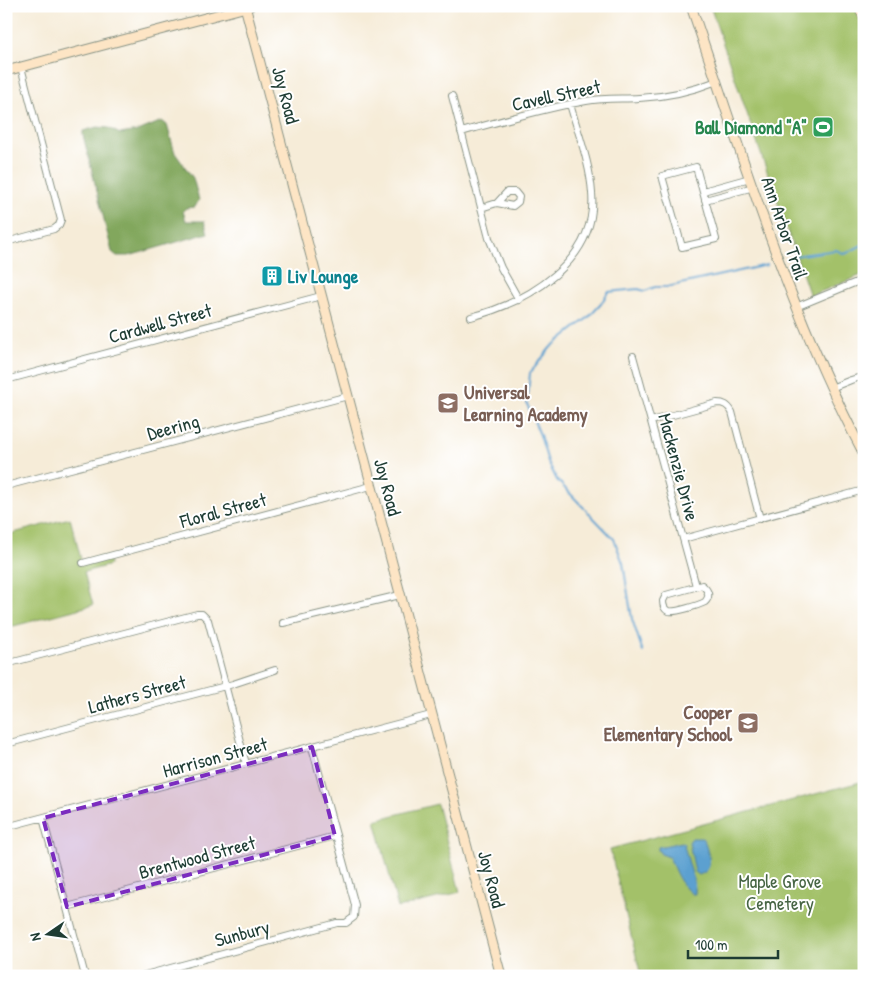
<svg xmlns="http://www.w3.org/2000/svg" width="870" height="982" viewBox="0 0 870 982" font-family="'Patrick Hand',sans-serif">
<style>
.green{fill:#a3c169;stroke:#617f4e}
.forest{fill:#82a75d;stroke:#507248}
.water{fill:#5ba0d0;stroke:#3d6e82}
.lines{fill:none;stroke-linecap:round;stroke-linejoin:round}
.stream{stroke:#5ba0d0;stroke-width:2}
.street-casing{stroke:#8a9486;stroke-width:8}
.secondary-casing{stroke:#8a9486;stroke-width:11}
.street{stroke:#fff;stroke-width:6}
.secondary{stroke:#fde5c5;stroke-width:9}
.marked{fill:#7b2cbf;fill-opacity:0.2;stroke:#7b2cbf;stroke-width:4;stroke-dasharray:10 6;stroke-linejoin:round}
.labels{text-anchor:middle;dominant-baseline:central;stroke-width:4;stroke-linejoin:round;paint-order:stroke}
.street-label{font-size:19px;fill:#1f3d34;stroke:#fff}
.leisure-label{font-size:19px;font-weight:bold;fill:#27864d;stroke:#fff;text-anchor:end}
.culture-label{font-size:19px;font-weight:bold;fill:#0d838f;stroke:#fff;text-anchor:start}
.education-label{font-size:19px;font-weight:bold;fill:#785e54;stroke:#fff;text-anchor:start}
.park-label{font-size:19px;fill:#476544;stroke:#fff}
</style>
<rect width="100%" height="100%" fill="#fff"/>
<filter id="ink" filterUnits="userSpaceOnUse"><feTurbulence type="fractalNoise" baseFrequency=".02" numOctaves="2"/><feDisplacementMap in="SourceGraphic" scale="10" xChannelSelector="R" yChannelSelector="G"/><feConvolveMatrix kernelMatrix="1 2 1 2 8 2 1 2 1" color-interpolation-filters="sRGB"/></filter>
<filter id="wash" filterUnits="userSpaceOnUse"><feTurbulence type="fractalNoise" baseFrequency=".0096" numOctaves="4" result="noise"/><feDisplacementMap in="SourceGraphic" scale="20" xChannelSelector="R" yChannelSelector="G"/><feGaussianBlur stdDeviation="1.12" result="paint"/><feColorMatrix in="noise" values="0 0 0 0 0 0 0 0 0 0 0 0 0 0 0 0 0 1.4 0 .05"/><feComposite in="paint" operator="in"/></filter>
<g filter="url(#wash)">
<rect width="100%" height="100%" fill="#f6ecd8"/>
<!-- green -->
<path class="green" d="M710,6H864V274L810,296Z
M70,518L82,563L108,557L110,565L84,572L93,605L6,628V535Z
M864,781V972L849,976H641L610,849Z
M437,804L460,892L398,908L375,820Z"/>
<!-- forest -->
<path class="forest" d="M162,121L167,125L175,153L193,178L199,200L195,207L186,208L183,211L186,221H204L208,233L129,256H117L112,252L83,135V131L97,127L109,128L120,134L138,131Z"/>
<!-- water -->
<path class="water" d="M692,838H702C706,841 705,844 707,849C710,860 713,870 699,875L695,872L689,842Z
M682,842L684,844C686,856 697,885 695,894H692C680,885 675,871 669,857L661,854L658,850V847Z"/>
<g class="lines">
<!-- stream -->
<path class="stream" d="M794,256L836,250L845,254L864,244
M643,652L632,619L623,563L614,539L557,480L548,462L540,435L527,404L530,373L551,347L589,317L601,304L608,292L638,289L645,291L655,287H667L767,265"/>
</g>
</g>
<g filter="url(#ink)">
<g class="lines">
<!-- street casing -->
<g class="street-casing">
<path id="street" d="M452,96L489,238L501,268L519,300
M461,132C502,121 544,108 586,101C604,98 621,99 639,98C666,97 692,91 717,81
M696,167L716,239L682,247L662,176Z
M703,191L750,178
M705,200L754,187
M481,208L497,203L513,206L518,202L519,197L515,192H507L497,203
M6,242L54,229L59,225L61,220L21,67
M796,307L864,279
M471,317C528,302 598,261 592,193C590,163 578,133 570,104
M633,356L696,586
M6,380L321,296
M831,388L851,380L864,376
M651,421L717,403C724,403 728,405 732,412L760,519
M6,486L348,396
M683,539L864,490
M83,563L371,486
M702,585C708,590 711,596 705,602C699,605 675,613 668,611C664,609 663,605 663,601L666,595Z
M283,623L400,595
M6,664L197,614H202L208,620L246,764
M6,744L233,684L275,670
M43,818L85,976
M6,827L431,715
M67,907L335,836
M141,976L337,923H346L354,917L355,905L312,747"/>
</g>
<!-- secondary casing -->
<g class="secondary-casing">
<path id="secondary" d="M245,6L501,976
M691,6C743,157 789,313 864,454
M858,6L864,17
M6,71L250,6"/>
</g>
<!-- street -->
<use href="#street" class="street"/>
<!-- secondary -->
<use href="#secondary" class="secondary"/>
</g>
</g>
<!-- marked area -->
<path class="marked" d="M312,747L335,836L67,907L43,818Z"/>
<!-- icons -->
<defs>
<g id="stadium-square" transform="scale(1.125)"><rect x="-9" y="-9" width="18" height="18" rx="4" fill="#2e9e5b" stroke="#fff"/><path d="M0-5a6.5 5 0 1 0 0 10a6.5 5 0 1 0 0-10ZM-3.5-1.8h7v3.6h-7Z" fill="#fff"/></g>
<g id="building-square" transform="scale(1.125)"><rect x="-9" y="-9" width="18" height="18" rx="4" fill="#0f9aa8" stroke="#fff"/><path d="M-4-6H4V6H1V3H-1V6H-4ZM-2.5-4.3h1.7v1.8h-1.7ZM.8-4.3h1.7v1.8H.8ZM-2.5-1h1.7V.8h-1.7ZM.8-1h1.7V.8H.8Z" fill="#fff"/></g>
<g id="school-square" transform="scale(1.125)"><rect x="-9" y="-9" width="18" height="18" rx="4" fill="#8d6e63" stroke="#fff"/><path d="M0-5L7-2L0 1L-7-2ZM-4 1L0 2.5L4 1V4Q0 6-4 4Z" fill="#fff"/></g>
</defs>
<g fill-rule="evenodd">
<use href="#stadium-square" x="823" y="127"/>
<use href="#building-square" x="272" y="276"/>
<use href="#school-square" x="448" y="403"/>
<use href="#school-square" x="748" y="723"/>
</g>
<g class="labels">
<!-- street labels -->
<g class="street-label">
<text transform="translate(286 95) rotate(75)">Joy Road</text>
<text transform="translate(556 95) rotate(-12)">Cavell Street</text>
<text transform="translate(785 228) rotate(71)">Ann Arbor Trail</text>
<text transform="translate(160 323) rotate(-15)">Cardwell Street</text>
<text transform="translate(173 427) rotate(-15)">Deering</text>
<text transform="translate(679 467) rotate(75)">Mackenzie Drive</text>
<text transform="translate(388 487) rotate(75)">Joy Road</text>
<text transform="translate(223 510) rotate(-15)">Floral Street</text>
<text transform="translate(137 694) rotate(-15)">Lathers Street</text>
<text transform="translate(215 757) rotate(-15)">Harrison Street</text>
<text transform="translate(197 857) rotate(-15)">Brentwood Street</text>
<text transform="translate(492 879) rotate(75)">Joy Road</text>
<text transform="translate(242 933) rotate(-15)">Sunbury</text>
</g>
<!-- leisure labels -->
<g class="leisure-label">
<text x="807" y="127">Ball Diamond "A"</text>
</g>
<!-- culture labels -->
<g class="culture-label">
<text x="288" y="276">Liv Lounge</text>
</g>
<!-- education labels -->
<g class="education-label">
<text x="464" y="392">Universal<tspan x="464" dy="22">Learning Academy</tspan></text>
<text x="732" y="712" text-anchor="end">Cooper<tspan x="732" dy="22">Elementary School</tspan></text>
</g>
<!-- park labels -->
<g class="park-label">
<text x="780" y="881">Maple Grove<tspan x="780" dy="22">Cemetery</tspan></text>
</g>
</g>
<!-- margin -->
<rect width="870" height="982" fill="none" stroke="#fff" stroke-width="25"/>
<!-- north arrow -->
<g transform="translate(48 934) rotate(257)" stroke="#ffffff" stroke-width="4" paint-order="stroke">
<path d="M0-4L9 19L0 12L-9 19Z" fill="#1f3d34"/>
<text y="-8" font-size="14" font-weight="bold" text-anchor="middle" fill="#1f3d34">N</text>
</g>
<!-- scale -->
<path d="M688 950v8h90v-8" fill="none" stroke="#1f3d34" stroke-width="2.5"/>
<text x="695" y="950" font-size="15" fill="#1f3d34" stroke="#ffffff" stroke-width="4" paint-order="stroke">100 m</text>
</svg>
